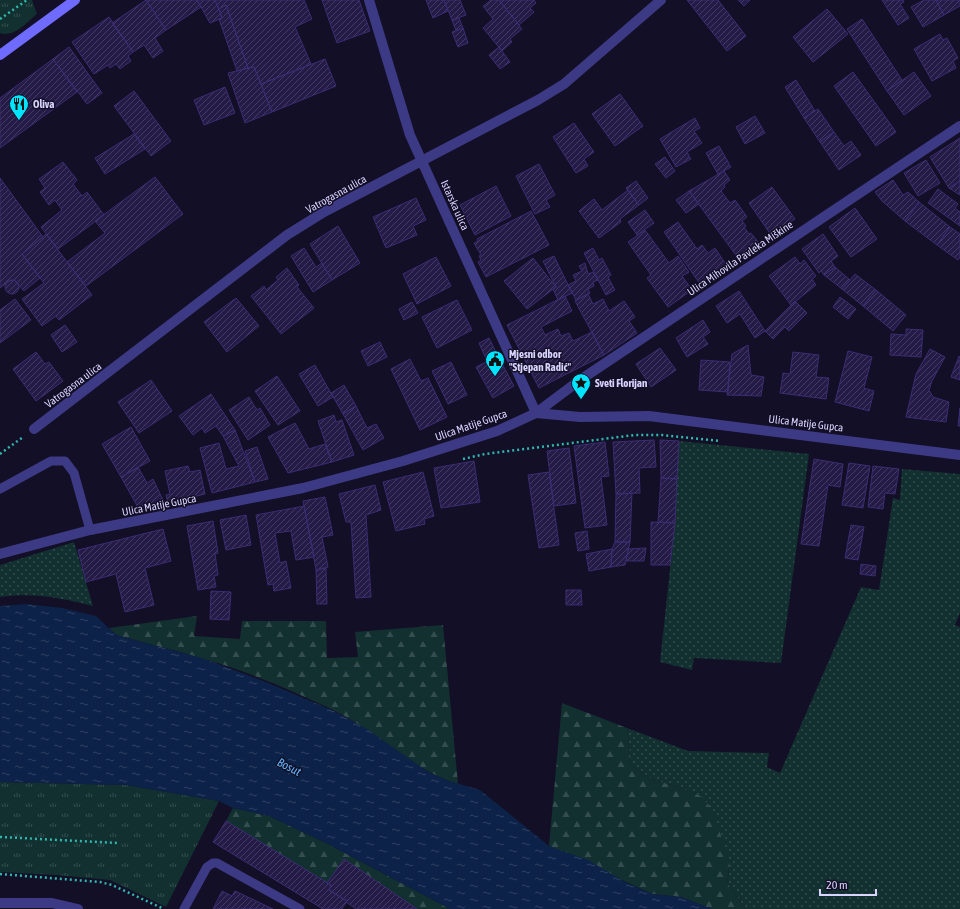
<svg xmlns="http://www.w3.org/2000/svg" width="960" height="909" viewBox="0 0 960 909" font-family="'Asap Condensed',sans-serif">
<style>
.grass{fill:url(#grass-dots)}
.forest{fill:url(#forest-firs)}
.park{fill:url(#park-tufts)}
.water{fill:url(#water-ripples)}
.building{fill:url(#building-hatch);stroke:#3b2d73}
.lines{fill:none;stroke-linecap:round;stroke-linejoin:round}
.path{stroke:#2fb8b0;stroke-width:2.5;stroke-dasharray:2 3;stroke-linecap:butt}
.lane{stroke:#3d3a85;stroke-width:9}
.street{stroke:#3d3a85;stroke-width:10}
.secondary{stroke:#6f6bff;stroke-width:10}
.labels{text-anchor:middle;dominant-baseline:central;stroke-width:3;stroke-linejoin:round;paint-order:stroke}
.poi-label{font-size:11px;font-weight:bold;fill:#d9d4ff;stroke:#130f26;text-anchor:start}
.street-label{font-size:11px;fill:#d9d4ff;stroke:#130f26}
.water-label{font-size:12px;font-style:italic;fill:#62b6ff;stroke:#130f26}
</style>
<defs>
<pattern id="grass-dots" width="8" height="8" patternUnits="userSpaceOnUse"><rect width="8" height="8" fill="#12302f"/><path d="M2 2h.1M6 6h.1" fill="none" stroke="#344d4e" stroke-width="1.8" stroke-linecap="round"/></pattern>
<pattern id="forest-firs" width="22" height="20" patternUnits="userSpaceOnUse"><rect width="22" height="20" fill="#12302f"/><path d="M5 1l3.5 6h-7zM16 11l3.5 6h-7z" fill="#344d4e"/></pattern>
<pattern id="park-tufts" width="24" height="20" patternUnits="userSpaceOnUse"><rect width="24" height="20" fill="#12302f"/><path d="M3 7l-1-3M5 7V3M7 7l1-3M15 17l-1-3M17 17v-4M19 17l1-3" fill="none" stroke="#344d4e"/></pattern>
<pattern id="water-ripples" width="26" height="14" patternUnits="userSpaceOnUse"><rect width="26" height="14" fill="#0c2248"/><path d="M2 4q2-2 4 0t4 0M15 11q2-2 4 0t4 0" fill="none" stroke="#2f4163"/></pattern>
<pattern id="building-hatch" width="6" height="6" patternUnits="userSpaceOnUse"><rect width="6" height="6" fill="#241b47"/><path d="M-1 1l2-2M0 6l6-6M5 7l2-2" fill="none" stroke="#433b63"/></pattern>
</defs>
<rect width="100%" height="100%" fill="#130f26"/>
<!-- grass -->
<path class="grass" d="M679,441L809,454L781,663L694,658L692,670L660,662L675,523Z
M902,469L960,474V613L955,625L960,627V909H746L727,883L730,863L701,796L676,786L653,780L631,765L627,728L688,751L769,753L767,767L780,773L861,587L879,590L893,498L900,500Z
M74,542L93,606C63,598 31,592 0,597V565Z"/>
<!-- forest -->
<path class="forest" d="M197,616L194,636L240,639L242,621H326L327,658L358,657L355,632L443,625L458,784C411,770 377,731 333,710C293,691 247,671 204,659C175,650 145,643 116,635L109,628Z
M562,703L627,728L631,765L653,780L676,786L701,796L712,809L730,863L727,883L746,909H712L681,897L652,894L549,846Z
M233,808L269,816L328,844L450,909H417L344,859L327,883L226,821Z"/>
<!-- park -->
<path class="park" d="M0,0H32L37,14C27,22 14,38 0,33Z
M0,782L126,785L219,801L166,907L110,880L56,875L0,872Z"/>
<!-- water -->
<path class="water" d="M27,604L62,608L96,616L116,635L205,659L266,682L334,711L367,729L428,772L446,780L480,790L549,846L588,860L627,883L652,894L681,897L712,909H450L328,844L269,816L233,808L219,801L126,785L0,782V606Z"/>
<!-- building -->
<path class="building" d="M146,0L166,30L155,38L163,51L153,58L144,45L133,52L112,23Z
M146,0H197L201,7L166,30Z
M197,0H215L222,18L210,23Z
M215,0H304L312,19L295,27L311,64L261,84L254,67L248,68L226,5L219,9Z
M322,0H359L370,31L337,43Z
M426,0H444L448,11L433,18Z
M444,0H460L466,15L452,20Z
M491,0H499L522,29L510,39L512,42L502,51L483,28L493,19L483,6Z
M499,0H534L536,3L530,8L534,12L519,25Z
M687,0H718L746,36L727,51Z
M738,0H750L744,6Z
M882,0H903L904,2L900,4L909,18L898,25Z
M924,0H936L944,15L923,27L911,7Z
M936,0H960V6L944,15Z
M226,5L248,68L237,71L219,19L222,18L219,9Z
M827,9L848,34L813,62L793,37Z
M109,17L133,52L128,56L131,61L120,69L116,64L110,68L108,65L94,74L72,42Z
M459,18L463,28L456,31L452,20Z
M862,19L902,80L887,91L847,29Z
M463,28L468,43L458,47L452,32Z
M940,34L943,40L947,38L958,58L953,61L956,68L932,81L914,49Z
M69,47L102,93L87,104L53,59Z
M499,47L510,62L500,69L489,55Z
M53,59L77,92L0,148V98Z
M325,59L336,86L272,112L261,84Z
M254,67L272,112L245,123L228,73Z
M853,72L896,132L876,146L834,86Z
M914,72L931,96L904,115L887,91Z
M796,80L815,111L804,118L785,87Z
M225,87L235,113L204,125L194,100Z
M134,91L171,141L151,156L114,106Z
M620,94L643,126L615,146L592,114Z
M818,109L834,132L820,142L804,118Z
M755,116L765,133L745,144L736,127Z
M695,118L700,128L694,131L702,143L687,152L691,159L676,167L660,139Z
M574,123L594,152L584,159L588,166L576,173L553,137Z
M834,132L844,146L851,141L861,155L839,170L820,142Z
M134,134L145,149L105,174L95,158Z
M960,138V181L949,188L930,157Z
M719,146L731,167L718,174L706,153Z
M665,157L675,171L666,178L655,164Z
M926,160L940,183L918,196L904,173Z
M63,162L77,180L73,184L82,196L87,192L104,215L58,249L41,227L62,210L55,200L49,205L40,192L45,188L39,179Z
M539,164L555,195L546,200L550,207L535,214L516,176Z
M724,171L730,180L724,185L725,187L721,191L730,203L735,200L747,217L742,221L746,226L744,227L749,234L751,233L759,243L738,258L689,191Z
M155,177L183,214L86,286L67,262L105,233L95,221Z
M0,178L43,237L22,254L40,278L24,291L14,280L9,281L0,288Z
M893,180L903,195L908,192L919,202L905,221L882,201L875,192Z
M636,181L648,198L639,205L626,188Z
M960,181V195L949,188Z
M496,186L511,216L475,235L460,205Z
M772,187L795,219L771,235L749,203Z
M938,189L958,204L955,208L960,212V226L928,203Z
M628,190L639,205L620,219L621,222L599,238L579,211L594,199L602,210Z
M689,191L699,204L686,213L676,200Z
M416,198L426,220L413,226L417,235L386,248L373,217Z
M919,202L950,227L937,245L905,221Z
M855,208L877,239L851,257L829,227Z
M645,210L654,223L637,235L628,222Z
M531,211L549,245L486,277L478,262L481,260L479,256L481,255L474,243L478,241L477,239Z
M678,222L697,249L702,245L708,253L715,248L727,266L700,284L664,232Z
M338,226L360,263L332,280L310,244Z
M950,227L960,234V257L958,260L937,245Z
M645,230L669,263L678,256L689,272L682,276L692,290L668,307L647,278L651,275L628,242Z
M46,234L92,295L59,320L56,316L42,326L22,299L44,283L22,254Z
M823,234L838,256L831,261L835,267L824,275L821,271L819,273L802,249Z
M304,248L316,267L322,263L332,280L313,292L291,256Z
M593,248L599,260L602,258L611,275L608,277L615,290L606,295L584,253Z
M554,256L572,293L558,300L553,289L556,287L543,261Z
M436,257L451,286L417,304L403,274Z
M795,257L800,264L804,260L816,276L812,279L816,285L791,305L769,276Z
M533,258L556,287L527,309L504,281Z
M585,263L588,274L593,272L598,280L593,282L594,286L588,289L590,293L576,300L568,285L576,281L573,275L582,271L579,266Z
M835,267L850,280L842,289L824,275Z
M287,268L299,285L297,287L314,308L281,334L251,296L264,286L266,290L278,280L276,277Z
M855,274L876,290L863,306L842,289Z
M5 287a7 7 0 1 1 14 0a7 7 0 1 1-14 0Z
M876,290L906,315L893,331L863,306Z
M739,291L765,331L755,338L740,314L727,323L716,306Z
M588,294L593,304L603,299L609,311L624,301L635,317L629,321L637,333L604,355L575,301Z
M565,296L572,311L541,327L545,335L558,329L561,336L569,333L573,341L592,332L604,355L539,388L507,325Z
M840,297L856,309L848,319L833,307Z
M236,298L259,326L227,352L204,322Z
M15,299L31,320L0,343V310Z
M457,300L472,330L437,348L422,317Z
M795,301L807,313L789,331L785,327L773,339L765,331Z
M412,302L418,313L404,320L399,309Z
M703,320L710,332L703,337L708,344L687,357L676,338Z
M65,325L77,342L62,352L51,335Z
M906,329L923,330L921,357L890,355L891,334L906,335Z
M489,338L498,356L487,361L479,343Z
M380,342L387,357L368,366L361,351Z
M748,345L751,375L764,377L761,396L727,395L732,354Z
M660,348L676,370L651,387L636,364Z
M930,349L945,357L932,381L929,390L933,397L949,402L946,422L906,417L916,374Z
M848,351L872,357L864,388L874,391L869,411L835,402Z
M36,352L45,364L49,362L63,381L36,401L13,369Z
M793,352L819,355L816,377L829,378L826,399L780,393L783,373L790,374Z
M498,356L514,386L493,398L476,367Z
M959,356L960,357V380L951,377Z
M410,359L421,381L428,378L447,417L420,430L391,369Z
M701,360L730,362L728,392L699,390Z
M451,362L467,395L448,404L432,371Z
M315,365L333,397L318,406L299,374Z
M277,376L300,411L278,425L255,391Z
M151,380L172,411L139,433L118,402Z
M344,385L356,406L343,414L331,393Z
M211,394L235,430L223,436L216,426L205,433L202,428L193,435L179,416Z
M249,397L257,410L260,408L270,425L248,440L229,410Z
M356,406L367,428L376,424L384,438L363,450L343,414Z
M960,408V426H958Z
M334,415L336,422L342,420L354,455L332,462L318,421Z
M295,423L309,449L325,444L332,462L288,473L268,437Z
M131,427L150,461L121,477L102,444Z
M235,430L255,482L212,493L200,448L219,443L226,469L239,466L223,436Z
M654,440L656,467L639,468L640,493L616,494L613,442Z
M660,440L679,441L677,479L661,478Z
M605,442L609,476L601,477L607,525L585,528L574,446Z
M257,447L268,479L255,482L245,451Z
M569,448L576,503L554,506L547,451Z
M814,459L843,464L840,487L828,485L819,546L801,544Z
M474,461L480,502L441,508L434,468Z
M849,463L870,466L863,508L842,505Z
M188,466L190,472L200,470L205,494L168,503L166,495L170,494L165,471Z
M873,466L899,469L895,494L885,493L883,509L868,507Z
M138,467L147,483L153,479L163,500L140,511L121,477Z
M423,472L434,516L424,519L425,524L396,531L383,482Z
M549,472L559,545L539,548L528,475Z
M661,478L677,479L675,523L658,522Z
M375,485L381,510L366,515L371,597L356,598L351,522H346L339,494Z
M632,493L630,542H615L616,494Z
M325,497L333,535L322,537L328,567L316,570L303,501Z
M304,506L314,557L296,560L291,531L275,533L280,563L286,561L291,588L274,591L273,584L268,585L256,515Z
M246,515L251,545L226,550L220,520Z
M213,521L218,553L215,554L218,575L214,576L216,587L198,590L187,526Z
M651,522L675,523L670,565H651Z
M851,525L864,527L858,560L845,558Z
M163,529L171,561L145,568L154,605L125,612L116,574L86,582L78,550Z
M587,531L589,549L578,551L575,533Z
M615,542H630L625,565L611,567L612,549Z
M646,548L644,561H626L628,549Z
M612,549L611,567L589,571L586,554Z
M861,564L876,566L875,576L860,574Z
M326,568L327,604H317L316,570Z
M566,590H581L582,605H566Z
M211,591L231,592L229,620L210,619Z
M226,821L331,885L329,890L347,901L342,909H323L213,842Z
M344,859L417,909H356L346,902L347,901L329,890L331,885L327,883Z
M222,891L232,896L235,891L273,909H213Z"/>
<g class="lines">
<!-- path -->
<path class="path" d="M0,19L27,0
M0,454L23,437
M463,459L485,454L635,435H662L720,441
M0,837L118,843
M0,874L100,882L112,885L164,909"/>
<!-- lane -->
<path class="lane" d="M0,489L51,461H65L74,473L90,530
M184,909L207,867L213,863H217L300,909"/>
<!-- street -->
<path class="street" d="M369,0L410,135L536,413
M536,413L580,417L649,416L960,455
M34,429L287,235L324,212L538,100L564,84L661,0
M0,554L90,530L303,488L403,461L497,431L536,413L580,380L960,126
M0,903H52L78,909"/>
<!-- secondary -->
<path class="secondary" d="M0,55L75,0"/>
</g>
<!-- icons -->
<defs>
<g id="restaurant-pin" transform="scale(1)"><path d="M0 17L-7.5 6A9.5 9.5 0 1 1 7.5 6Z" fill="#00e5ff" stroke="#130f26"/><path d="M-5-6h1v4h1v-4h1v4h1v-4h1v5L-1.5 .5V6h-2V.5L-5-1ZM5-6V6H3V1.5H1.5Q1.5-4 5-6Z" fill="#111"/></g>
<g id="civic-pin" transform="scale(1)"><path d="M0 17L-7.5 6A9.5 9.5 0 1 1 7.5 6Z" fill="#00e5ff" stroke="#130f26"/><path d="M-.6-6.5H3V-4.5H.6V-3L4-1V1h2V6H-6V1h2V-1L-.6-3ZM-1.2 2.5V6h2.4V2.5Z" fill="#111"/></g>
<g id="sight-pin" transform="scale(1)"><path d="M0 17L-7.5 6A9.5 9.5 0 1 1 7.5 6Z" fill="#00e5ff" stroke="#130f26"/><path d="M0-6L1.8-2.2L6-1.7L2.9 1.2L3.7 5.4L0 3.3L-3.7 5.4L-2.9 1.2L-6-1.7L-1.8-2.2Z" fill="#111"/></g>
</defs>
<g fill-rule="evenodd">
<use href="#restaurant-pin" x="19" y="104"/>
<use href="#civic-pin" x="495" y="360"/>
<use href="#sight-pin" x="581" y="383"/>
</g>
<g class="labels">
<!-- poi labels -->
<g class="poi-label">
<text x="33" y="104">Oliva</text>
<text x="509" y="354">Mjesni odbor<tspan x="509" dy="13">"Stjepan Radić"</tspan></text>
<text x="595" y="383">Sveti Florijan</text>
</g>
<!-- street labels -->
<g class="street-label">
<text transform="translate(336 194) rotate(-29)">Vatrogasna ulica</text>
<text transform="translate(455 205) rotate(66)">Istarska ulica</text>
<text transform="translate(740 258) rotate(-34)">Ulica Mihovila Pavleka Miškine</text>
<text transform="translate(73 385) rotate(-37)">Vatrogasna ulica</text>
<text transform="translate(806 423) rotate(7)">Ulica Matije Gupca</text>
<text transform="translate(471 425) rotate(-19)">Ulica Matije Gupca</text>
<text transform="translate(159 505) rotate(-11)">Ulica Matije Gupca</text>
</g>
<!-- water labels -->
<g class="water-label">
<text transform="translate(289 767) rotate(27)">Bosut</text>
</g>
</g>
<!-- scale -->
<path d="M820 889v6h56v-6" fill="none" stroke="#d9d4ff" stroke-width="2"/>
<text x="826" y="889" font-size="12" fill="#d9d4ff" stroke="#130f26" stroke-width="3" paint-order="stroke">20 m</text>
</svg>
